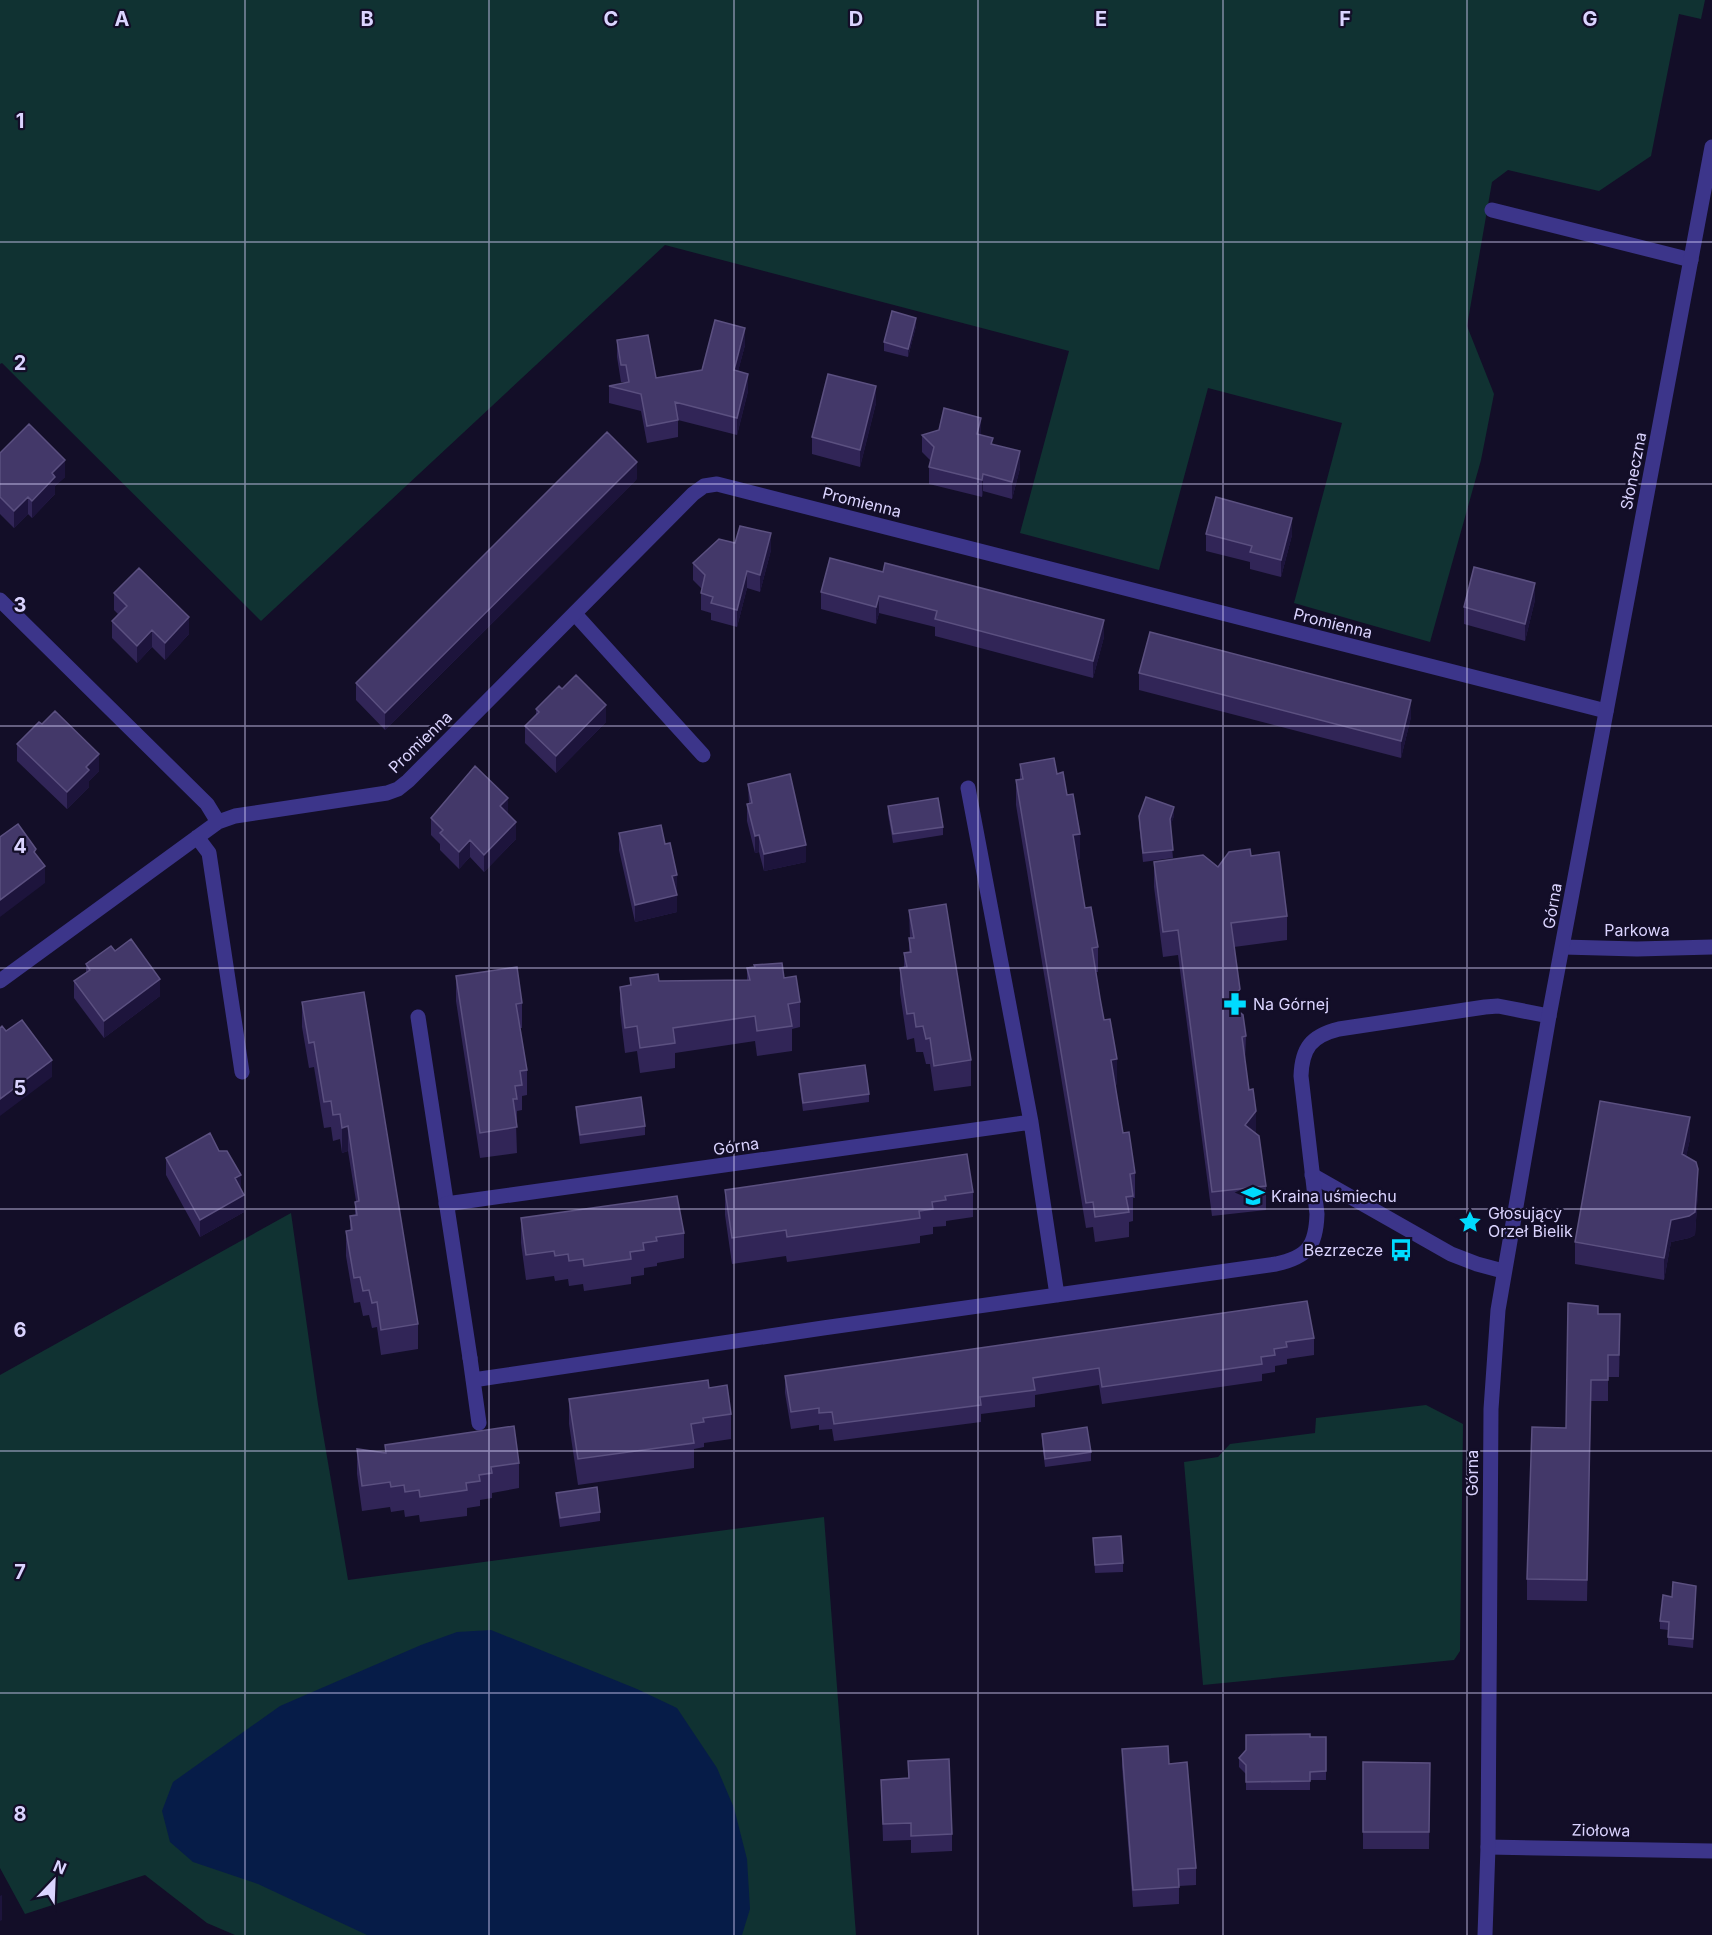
<svg xmlns="http://www.w3.org/2000/svg" width="1712" height="1935" viewBox="0 0 1712 1935" font-family="Inter,sans-serif">
<style>
.green{fill:#103232}
.water{fill:#061c48}
.lines{fill:none;stroke-linecap:round;stroke-linejoin:round}
.service{stroke:#3c358a;stroke-width:15}
.minor{stroke:#3c358a;stroke-width:15}
.tertiary{stroke:#3c358a;stroke-width:15}
.wall{fill:#312557}
.shaded-wall{fill:#1d143c}
.building{fill:#433869;stroke:#5b5080;stroke-width:1.5}
.grid{fill:none;stroke:#dbd4ff;stroke-width:1.5;stroke-opacity:0.55}
.labels{text-anchor:middle;dominant-baseline:central;stroke-width:4.5;stroke-linejoin:round;paint-order:stroke}
.street-label{font-size:16px;fill:#dbd4ff;stroke:#130e28}
.poi-label{font-size:16px;fill:#dbd4ff;stroke:#130e28;text-anchor:start}
.grid-label{font-size:20px;text-anchor:middle;font-weight:bold;fill:#dbd4ff;stroke:#130e28;stroke-width:4.5;stroke-linejoin:round;paint-order:stroke}
</style>
<rect width="100%" height="100%" fill="#130e28"/>
<!-- green -->
<path class="green" d="M0,0H1705L1701,19L1679,14L1651,156L1599,191L1508,170L1492,182L1467,326L1494,394L1481,460L1430,642L1294,603L1342,423L1208,388L1159,570L1020,533L1069,351L665,245L261,621L2,363L0,364Z
M291,1213L318,1404L348,1580L824,1517L856,1935H235L207,1923L145,1875L25,1914L0,1868V1375Z
M1426,1405L1463,1424L1460,1651L1454,1660L1203,1685L1184,1462L1218,1457L1230,1444L1315,1433L1316,1418Z"/>
<!-- water -->
<path class="water" d="M491,1630L637,1689L677,1708L717,1768L734,1808L747,1859L750,1909L742,1935H367L258,1884L193,1862L170,1842L162,1811L173,1782L280,1706L421,1645L457,1632Z"/>
<g class="lines">
<!-- service -->
<path class="service" d="M575,614L703,755
M418,1017L470,1358
M1312,1175L1451,1254L1477,1264L1503,1271
M1488,1847L1712,1851"/>
<!-- minor -->
<path class="minor" d="M1492,210L1691,260
M0,600L207,804L218,822
M968,788L1031,1122
M197,837L209,853L242,1072
M1563,947L1637,949L1712,947
M0,981L218,822L235,816L387,793L398,789L408,781L693,494L704,486L717,484L1606,711
M446,1204L1031,1122L1057,1295
M470,1358L479,1423
M473,1380L823,1328L1276,1264C1308,1257 1316,1246 1317,1214L1301,1076C1302,1048 1311,1036 1339,1029L1485,1007L1498,1006L1549,1016"/>
<!-- tertiary -->
<path class="tertiary" d="M1485,1935L1488,1847L1491,1409L1498,1310L1549,1016L1712,147"/>
</g>
<!-- wall -->
<path class="wall" d="M916,326L908,357L884,351V342Z
M617,340L656,378L702,370L745,345L738,371L748,391L737,435L678,420V437L647,443L641,411L609,403V386L626,383V382H621L617,357Z
M876,403L860,467L812,454V437Z
M922,435H981L993,444L1020,468L1012,499L983,491L982,497L929,484V467L931,461L922,452Z
M0,453L65,477L55,486V494L32,518L28,514L14,528L0,514Z
M637,479L385,730L356,700V683Z
M1206,534L1292,535L1281,577L1250,569V562L1206,551Z
M735,543L771,550L760,592L747,588L737,627L711,620V613L701,610V593L702,589L693,580V563Z
M883,572L1104,637L1093,678L935,636V627L879,613L876,624L821,609V592Z
M114,593L189,634L165,660L152,647L137,663L112,638V621L118,614L114,610Z
M1535,600L1525,641L1464,624V607Z
M1139,673L1411,717L1401,758L1139,690Z
M536,709L606,722L556,773L525,743V726L536,715Z
M17,744L99,771L89,781V787L67,809L17,761Z
M1020,764L1057,774L1080,859L1077,860L1085,908L1098,947V972H1096L1100,998L1117,1084L1115,1085L1123,1133L1135,1173V1198H1133V1221L1129,1222V1237L1095,1242L1093,1227L1086,1228L1016,805V780L1020,779Z
M748,784L806,862L764,871L759,852L755,853L747,821V804H749Z
M888,806L943,827V835L893,843L888,814Z
M508,813L516,839L484,872L470,857L459,869L440,850V844L431,835V818Z
M1139,816H1174L1170,826L1173,858L1143,862L1139,824Z
M619,833L677,892H676L677,912L635,922L619,850Z
M1251,856L1287,916V940L1234,947L1240,1012L1246,1036L1245,1061L1256,1134L1266,1186V1210L1212,1216L1178,955L1163,957L1154,887V862L1218,867Z
M909,910L971,1060V1086L934,1091L930,1064H926L923,1052H916L914,1038L907,1040L900,993V968L904,967V953L909,952V938H910Z
M115,951L160,996L104,1038L74,998V981L86,973V964Z
M747,968L784,978L800,1002V1027L792,1029V1051L757,1056L755,1041L675,1053V1068L640,1073L637,1051L625,1053L620,1012V987L630,985V978L659,981L747,980Z
M456,976L522,1003V1028H520L527,1070V1095L522,1096V1110L517,1111V1124H516L517,1153L480,1158L456,1001Z
M302,1002L418,1324V1349L381,1355L377,1327L372,1328L369,1315L363,1316L360,1302L354,1303L346,1256V1231L350,1230V1216L355,1215V1202L356,1201L348,1151L342,1153L340,1139L333,1141L331,1127L324,1128L314,1067L309,1068L302,1027Z
M799,1074L869,1094V1102L803,1111L799,1082Z
M576,1107L645,1126V1135L580,1144L576,1115Z
M1690,1139L1686,1156L1698,1191L1695,1235L1689,1238L1671,1242L1664,1280L1575,1264V1242Z
M166,1158L241,1189L244,1212L200,1237L166,1175Z
M725,1190L973,1192V1217L946,1221V1226L933,1227V1234L920,1236V1243L787,1262L786,1256L732,1264L725,1215Z
M521,1218L684,1233V1258L657,1263V1266L644,1268V1275L631,1277V1284L584,1291L583,1284L569,1286L568,1279L555,1281L554,1276L526,1280L521,1243Z
M1598,1314L1620,1336L1619,1377H1608V1401H1591L1587,1601L1527,1600V1579L1566,1428Z
M1314,1338V1355L1287,1359V1364L1275,1366V1372L1262,1374V1381L1102,1404L1099,1385L1035,1395V1407L981,1414V1422L834,1441L832,1429L819,1430V1425L791,1429L785,1393V1376Z
M709,1388L731,1414V1439L704,1443V1447L694,1449V1468L578,1485L569,1424V1399Z
M1042,1434L1091,1452V1461L1045,1467L1042,1442Z
M385,1445L519,1463V1488L492,1493V1498L480,1500V1506L467,1508V1516L420,1522L419,1515L405,1517L404,1510L391,1512L390,1507L362,1511L357,1474V1449L385,1452Z
M556,1493L600,1512V1521L560,1527L556,1501Z
M1093,1538L1123,1563V1572L1095,1573Z
M1696,1594L1693,1648L1668,1645V1630L1660,1629V1621Z
M1310,1737H1326V1780H1310V1790H1246V1774L1239,1767V1758Z
M1122,1749L1169,1764L1196,1868V1885L1179,1886V1904L1133,1907L1122,1766Z
M908,1761L952,1834V1851L911,1853V1840L883,1841L881,1780L908,1778Z
M1363,1762L1430,1763L1429,1849H1363Z"/>
<!-- shaded-wall -->
<path class="shaded-wall" d="M916,318V326L908,357V349Z
M745,328V345L734,387V370Z
M748,374V391L737,435V418Z
M876,386V403L860,467V450Z
M981,418V435L977,434Z
M1020,451V468L1012,499V482Z
M65,460V477L55,486V494L32,518V501L52,473Z
M637,462V479L385,730V713Z
M983,474V491L982,497V480Z
M28,497V514L14,528V511Z
M1292,518V535L1281,577V560Z
M771,533V550L760,592V575Z
M747,571V588L737,627V610Z
M1535,583V600L1525,641V624Z
M879,596V613L876,624V607Z
M189,617V634L165,660V643Z
M1104,620V637L1093,678V661Z
M152,630V647L137,663V646Z
M1411,700V717L1401,758V741Z
M606,705V722L556,773V756Z
M99,754V771L89,781V787L67,809V792L86,767Z
M508,798V815L500,806Z
M1174,807V816L1170,828V819Z
M516,822V839L484,872V855Z
M1080,834V859L1073,860V835Z
M759,835V852L755,853V836Z
M470,840V857L459,869V852Z
M806,845V862L764,871V854Z
M45,866V883L0,917V900Z
M677,875V892L672,893V876Z
M677,895V912L635,922V905Z
M160,979V996L104,1038V1021Z
M1240,989V1014L1229,1003Z
M1117,1059V1084L1111,1086V1060Z
M52,1060V1077L0,1116V1099Z
M1256,1111V1136L1245,1125Z
M1690,1117V1139L1682,1176V1154Z
M348,1126V1151L342,1153V1128Z
M1698,1169V1191L1695,1235L1689,1238L1671,1242L1664,1280V1258L1671,1220Z
M241,1175V1192L235,1178Z
M244,1195V1212L200,1237V1220Z
M1620,1314V1336L1619,1377V1355Z
M2,1895V1920L0,1921V1896Z"/>
<!-- building -->
<path class="building" d="M892,311L916,318L908,349L884,342Z
M715,320L745,328L734,370L748,374L737,418L675,402L678,420L647,426L641,394L609,386L629,382L626,365H621L617,340L648,335L656,378L702,370Z
M828,374L876,386L860,450L812,437Z
M944,408L981,418L977,434L993,438L991,444L1020,451L1012,482L983,474L982,480L929,467L934,447L922,435L939,430Z
M29,424L65,460L52,473L55,477L32,501L28,497L14,511L0,497V453Z
M607,432L637,462L385,713L356,683Z
M1216,497L1292,518L1281,560L1250,552L1252,546L1206,534Z
M740,526L771,533L760,575L747,571L737,610L711,603L713,597L701,593L705,575L693,563L719,539L735,543Z
M830,558L883,572L885,563L1104,620L1093,661L935,619L937,611L879,596L876,607L821,592Z
M1474,567L1535,583L1525,624L1464,607Z
M139,568L189,617L165,643L152,630L137,646L112,621L127,606L114,593Z
M1150,632L1411,700L1401,741L1139,673Z
M576,675L606,705L556,756L525,726L539,712L536,709L559,686L562,689Z
M55,711L99,754L86,767L89,770L67,792L17,744L39,722L42,724Z
M1054,758L1057,774L1063,772L1067,795L1073,794L1080,834L1073,835L1085,908L1091,907L1098,947L1092,948L1100,998L1104,1020L1110,1019L1117,1059L1111,1060L1123,1133L1129,1132L1135,1173L1130,1174L1133,1196L1126,1197L1129,1212L1095,1217L1093,1202L1086,1203L1016,780L1023,779L1020,764Z
M475,766L508,798L500,806L516,822L484,855L470,840L459,852L440,833L443,830L431,818Z
M790,774L806,845L764,854L759,835L755,836L747,804L752,803L748,784Z
M1146,797L1174,807L1170,819L1173,850L1143,853L1139,816Z
M938,798L943,827L893,834L888,806Z
M18,824L36,849L34,852L45,866L0,900V837Z
M661,825L665,844L670,843L677,875L672,876L677,895L635,905L619,833Z
M1250,849L1251,856L1279,852L1287,916L1231,923L1240,989L1229,1003L1243,1015L1246,1036L1242,1037L1249,1090L1253,1089L1256,1111L1245,1125L1259,1136L1266,1186L1212,1192L1178,930L1163,932L1154,862L1203,855L1218,867L1229,852Z
M946,904L971,1060L934,1066L930,1038L926,1039L923,1026L916,1027L914,1013L907,1014L900,968L907,967L904,953L911,952L909,938H914L909,910Z
M131,939L160,979L104,1021L74,981L90,970L86,964L111,946L115,951Z
M782,963L784,978L796,976L800,1002L788,1004L792,1026L757,1031L755,1016L673,1028L675,1043L640,1048L637,1026L625,1028L620,987L631,985L630,978L658,974L659,981L750,980L747,968L755,967L754,965Z
M517,967L522,1003L516,1004L527,1070L520,1071L522,1085L515,1086L517,1099H513L517,1127L480,1133L456,976Z
M364,992L418,1324L381,1330L377,1302L372,1303L369,1290L363,1291L360,1277L354,1278L346,1231L352,1230L350,1216L357,1215L355,1202L359,1201L348,1126L342,1128L340,1114L333,1115L331,1101L324,1102L314,1042L309,1043L302,1002Z
M22,1020L52,1060L0,1099V1028L2,1026L6,1031Z
M865,1065L869,1094L803,1103L799,1074Z
M641,1097L645,1126L580,1135L576,1107Z
M1600,1101L1690,1117L1682,1154L1696,1162L1698,1169L1695,1212L1689,1216L1671,1220L1664,1258L1575,1242Z
M210,1133L219,1151H227L241,1175L235,1178L244,1195L200,1220L166,1158Z
M967,1154L973,1192L945,1196L946,1200L932,1202L933,1209L919,1211L920,1218L787,1237L786,1230L732,1238L725,1190Z
M677,1196L684,1233L656,1237L657,1241L643,1243L644,1250L630,1252L631,1259L584,1266L583,1259L569,1261L568,1254L555,1256L554,1251L526,1255L521,1218Z
M1307,1301L1314,1338L1286,1342L1287,1347L1274,1349L1275,1355L1261,1357L1262,1364L1102,1387L1099,1368L1033,1378L1035,1390L980,1397L981,1405L834,1424L832,1412L819,1413V1408L791,1412L785,1376Z
M1568,1303L1598,1306V1314H1620L1619,1355H1608V1380H1591L1587,1580L1527,1579L1532,1427L1566,1428Z
M708,1380L709,1388L727,1385L731,1414L703,1418L704,1422L691,1424L694,1443L578,1459L569,1399Z
M514,1426L519,1463L491,1467L492,1473L479,1475L480,1481L466,1483L467,1490L420,1497L419,1490L405,1492L404,1485L391,1487L390,1482L362,1486L357,1449L386,1453L385,1445Z
M1087,1427L1091,1452L1045,1459L1042,1434Z
M597,1487L600,1512L560,1518L556,1493Z
M1121,1536L1123,1563L1095,1565L1093,1538Z
M1673,1582L1696,1586L1693,1639L1668,1637L1669,1622L1660,1621L1663,1595L1672,1597Z
M1310,1734V1737H1326V1771L1310,1772V1781L1246,1782V1765L1239,1758L1246,1750V1735Z
M1168,1746L1169,1764L1187,1762L1196,1868L1178,1869L1179,1887L1133,1890L1122,1749Z
M949,1759L952,1834L911,1836V1823L883,1824L881,1780L909,1778L908,1761Z
M1363,1762L1430,1763L1429,1832H1363Z"/>
<!-- grid -->
<path class="grid" d="M245,0V1935M489,0V1935M734,0V1935M978,0V1935M1223,0V1935M1467,0V1935M0,242H1712M0,484H1712M0,726H1712M0,968H1712M0,1209H1712M0,1451H1712M0,1693H1712"/>
<!-- icons -->
<defs>
<g id="pharmacy-bare" transform="scale(1.8)"><path d="M-2-6h4v4h4v4h-4v4h-4v-4h-4v-4h4Z" fill="#00dbff" stroke="#130e28" stroke-width="2.5" paint-order="stroke"/></g>
<g id="school-bare" transform="scale(1.8)"><path d="M0-5L7-2L0 1L-7-2ZM-4 1L0 2.5L4 1V4Q0 6-4 4Z" fill="#00dbff" stroke="#130e28" stroke-width="2.5" paint-order="stroke"/></g>
<g id="sight-bare" transform="scale(1.8)"><path d="M0-6L1.8-2.2L6-1.7L2.9 1.2L3.7 5.4L0 3.3L-3.7 5.4L-2.9 1.2L-6-1.7L-1.8-2.2Z" fill="#00dbff" stroke="#130e28" stroke-width="2.5" paint-order="stroke"/></g>
<g id="bus-bare" transform="scale(1.8)"><path d="M-5-6H5V4H4V6H2V4H-2V6H-4V4H-5ZM-3.5-4V0h7V-4ZM-3.5 1.2v1.5H-2V1.2ZM2 1.2v1.5H3.5V1.2Z" fill="#00dbff" stroke="#130e28" stroke-width="2.5" paint-order="stroke"/></g>
</defs>
<g fill-rule="evenodd">
<use href="#pharmacy-bare" x="1235" y="1004"/>
<use href="#school-bare" x="1253" y="1196"/>
<use href="#sight-bare" x="1470" y="1222"/>
<use href="#bus-bare" x="1401" y="1250"/>
</g>
<g class="labels">
<!-- street labels -->
<g class="street-label">
<text transform="translate(1633 471) rotate(-79)">Słoneczna</text>
<text transform="translate(862 502) rotate(14)">Promienna</text>
<text transform="translate(1333 623) rotate(14)">Promienna</text>
<text transform="translate(420 742) rotate(-44)">Promienna</text>
<text transform="translate(1552 906) rotate(-80)">Górna</text>
<text x="1637" y="930">Parkowa</text>
<text transform="translate(736 1146) rotate(-8)">Górna</text>
<text transform="translate(1472 1473) rotate(-90)">Górna</text>
<text transform="translate(1601 1830) rotate(1)">Ziołowa</text>
</g>
<!-- poi labels -->
<g class="poi-label">
<text x="1253" y="1004">Na Górnej</text>
<text x="1271" y="1196">Kraina uśmiechu</text>
<text x="1488" y="1213">Głosujący<tspan x="1488" dy="18">Orzeł Bielik</tspan></text>
<text x="1383" y="1250" text-anchor="end">Bezrzecze</text>
</g>
</g>
<g class="grid-label">
<text x="122" y="26">A</text>
<text x="367" y="26">B</text>
<text x="611" y="26">C</text>
<text x="856" y="26">D</text>
<text x="1101" y="26">E</text>
<text x="1345" y="26">F</text>
<text x="1590" y="26">G</text>
<text x="20" y="128">1</text>
<text x="20" y="370">2</text>
<text x="20" y="612">3</text>
<text x="20" y="853">4</text>
<text x="20" y="1095">5</text>
<text x="20" y="1337">6</text>
<text x="20" y="1579">7</text>
<text x="20" y="1821">8</text>
</g>
<!-- north arrow -->
<g transform="translate(54 1881) rotate(23)" stroke="#130e28" stroke-width="4.5" paint-order="stroke">
<path d="M0-4.5L10 22L0 15L-10 22Z" fill="#dbd4ff"/>
<text y="-9" font-size="16" font-weight="bold" text-anchor="middle" fill="#dbd4ff">N</text>
</g>
</svg>
